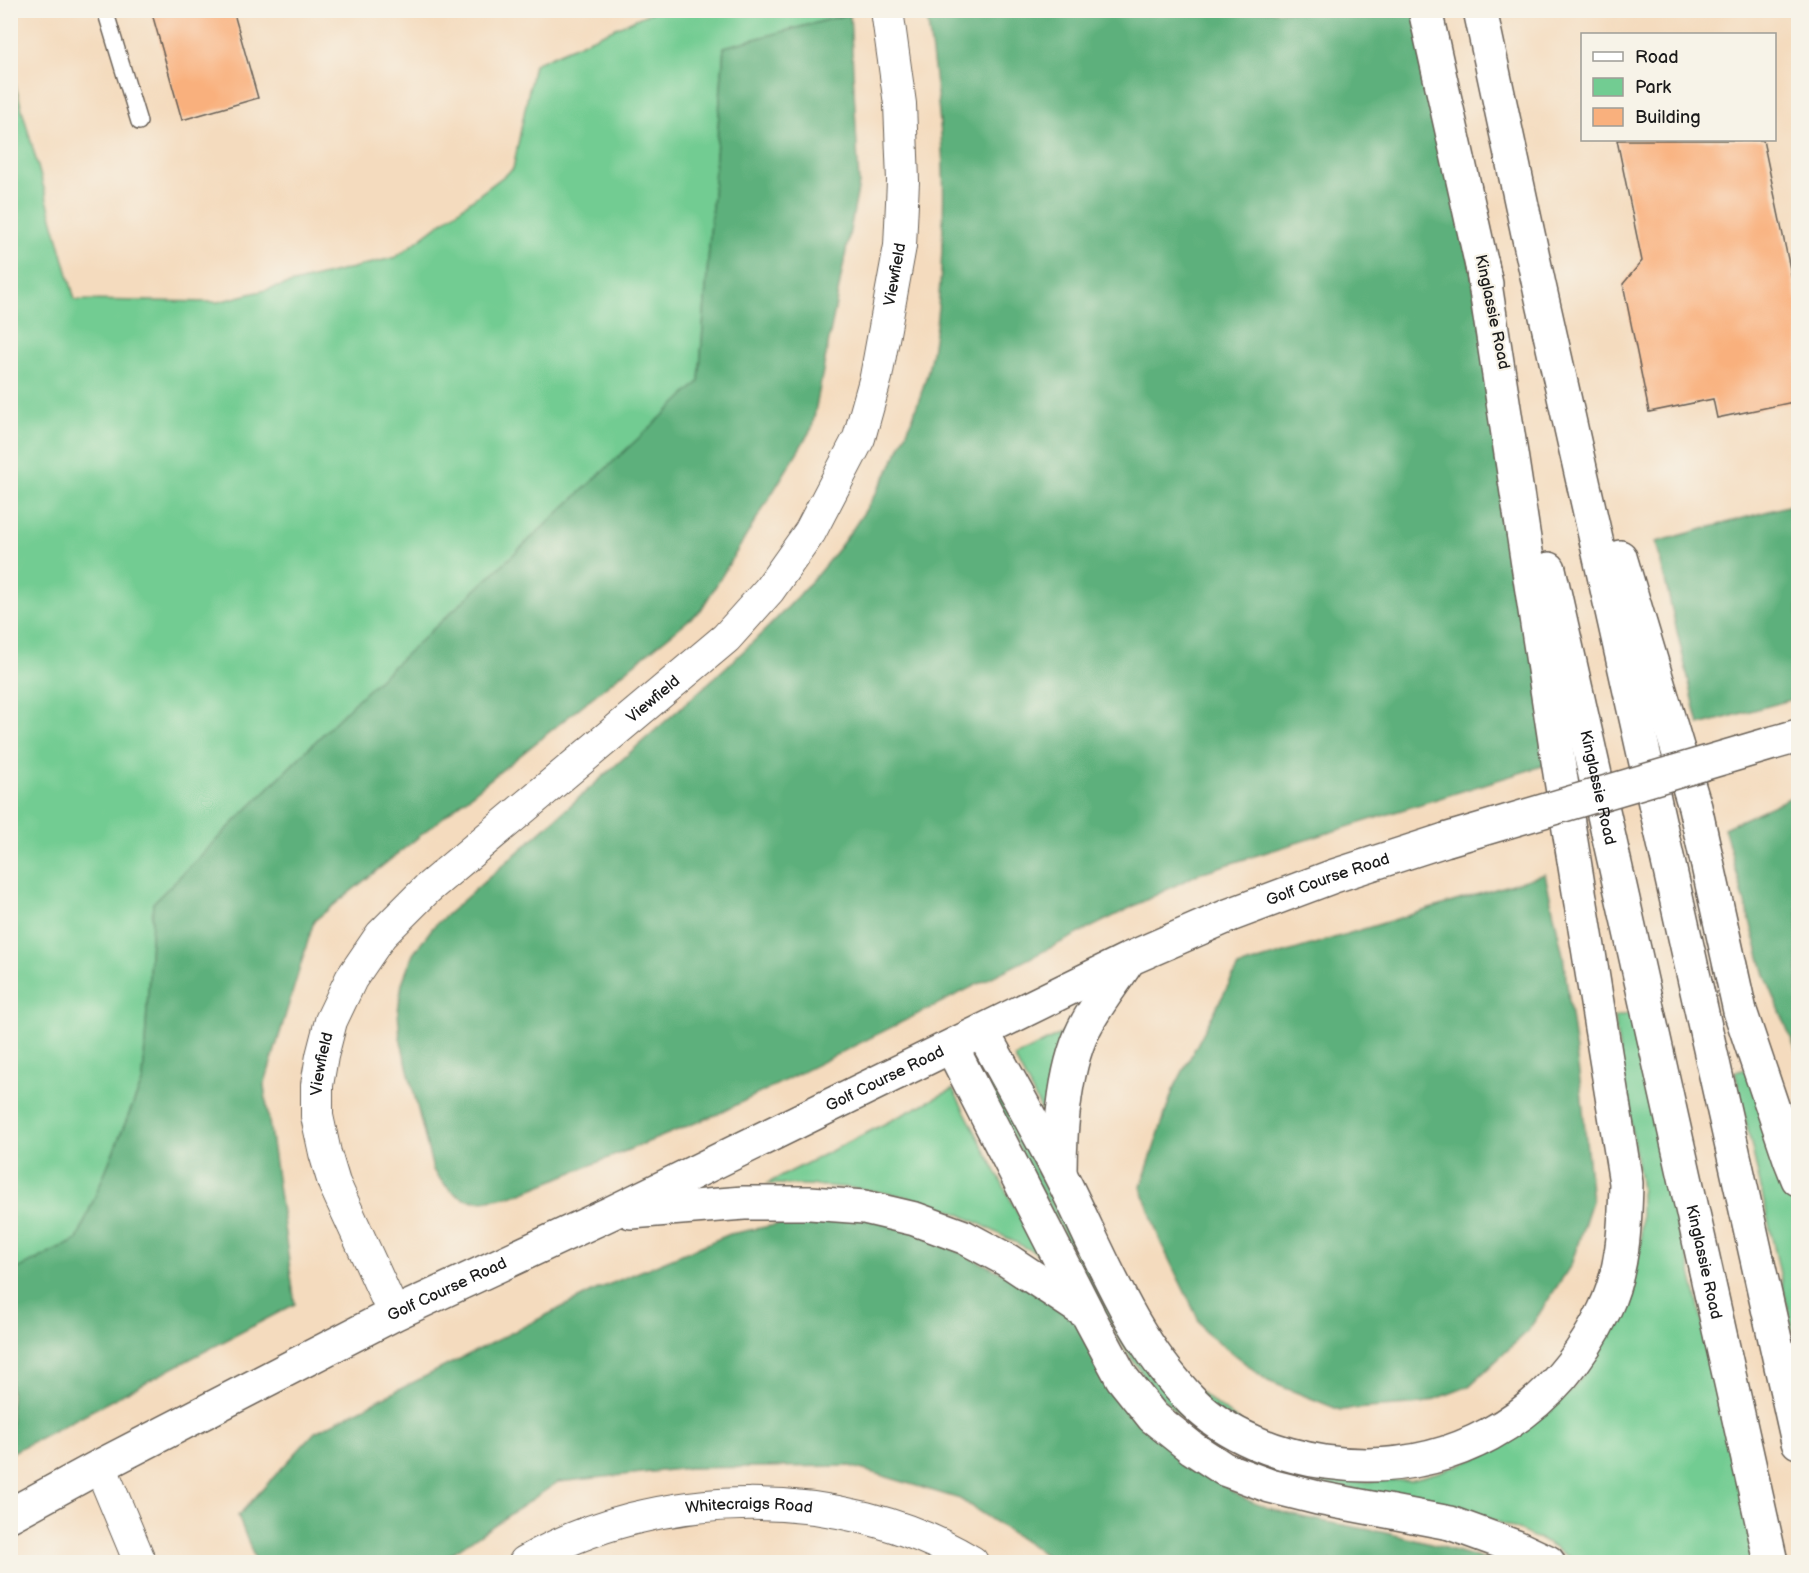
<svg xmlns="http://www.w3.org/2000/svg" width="1809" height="1573" viewBox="0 0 1809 1573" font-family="'Balsamiq Sans',sans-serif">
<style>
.green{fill:#72cc92;stroke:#477457;stroke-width:1.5}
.forest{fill:#5db07c;stroke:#3c664c;stroke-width:1.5}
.building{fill:#f9b07d}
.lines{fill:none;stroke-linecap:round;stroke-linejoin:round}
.lane-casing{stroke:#685f55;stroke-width:18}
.street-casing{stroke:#685f55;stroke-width:34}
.secondary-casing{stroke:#685f55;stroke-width:36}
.lane{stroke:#fff;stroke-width:15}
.street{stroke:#fff;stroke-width:32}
.secondary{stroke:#fff;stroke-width:33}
.secondary-bridge-casing{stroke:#685f55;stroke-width:36;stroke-linecap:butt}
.secondary-bridge{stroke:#fff;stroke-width:33}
.labels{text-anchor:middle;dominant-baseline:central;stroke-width:4.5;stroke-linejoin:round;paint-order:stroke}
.street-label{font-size:16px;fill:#1c1c1c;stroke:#f7f3e8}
</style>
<rect width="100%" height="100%" fill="#f7f3e8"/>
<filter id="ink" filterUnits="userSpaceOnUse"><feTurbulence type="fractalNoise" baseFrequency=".0167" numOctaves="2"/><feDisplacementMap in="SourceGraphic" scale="12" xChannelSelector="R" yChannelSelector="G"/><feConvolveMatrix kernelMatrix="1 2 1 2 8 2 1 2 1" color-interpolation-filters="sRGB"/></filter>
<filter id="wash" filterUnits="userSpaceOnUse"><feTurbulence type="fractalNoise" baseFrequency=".008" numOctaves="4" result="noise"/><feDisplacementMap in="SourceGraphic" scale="24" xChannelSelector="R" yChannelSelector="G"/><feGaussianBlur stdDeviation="1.35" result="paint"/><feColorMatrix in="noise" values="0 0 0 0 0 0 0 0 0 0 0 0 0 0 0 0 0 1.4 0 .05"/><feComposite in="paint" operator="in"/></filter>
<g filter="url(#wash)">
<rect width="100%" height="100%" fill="#f4dbbe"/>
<!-- green -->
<path class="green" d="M849,10L850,14L724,47L699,382L153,903L143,1080L77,1240L11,1272L10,66L75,300L218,302L396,257L513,169L534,64L654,11Z
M1632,1013L1757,1562C1713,1562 1668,1562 1624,1562C1613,1562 1589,1566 1579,1562C1568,1558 1558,1549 1548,1544C1518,1529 1486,1516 1454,1508C1407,1496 1358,1492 1310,1482C1219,1461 1165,1415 1117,1336L987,1087L992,1084L1122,1333L1310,1475L1350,1482L1410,1480L1439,1472L1477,1458L1548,1412L1571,1390L1592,1363L1635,1269L1641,1241V1189L1614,1017Z
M1069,1030C1055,1058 1051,1078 1047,1109L1043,1113L1014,1057Z
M1750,1068L1781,1166L1798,1215V1354L1735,1072Z
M953,1089L1039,1254C1005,1239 975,1218 939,1206C883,1187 825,1185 766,1184Z"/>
<!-- forest -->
<path class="forest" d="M926,11H1425L1558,761L1200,873L720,1113L519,1194C476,1203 461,1210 433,1170L400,1038L398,1011L402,983L413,954L433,927C503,865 573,803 643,741C766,632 881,539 927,374C936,340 939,303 941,268C943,229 945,189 942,150C939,103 933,57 926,11Z
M850,14L859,184L812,428L701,610L314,921L264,1086L295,1304L11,1453V1272L77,1240L143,1080L153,903L361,696L699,382L724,47Z
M1798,503V698L1699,725L1656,542Z
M1798,794V1055L1765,975L1724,828Z
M1545,874L1563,955L1581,1089L1592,1201L1571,1265L1528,1331L1469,1386L1423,1404L1340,1410L1268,1381L1204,1331L1160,1241L1141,1187L1173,1090L1238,967Z
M864,1207L1087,1313L1122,1378L1224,1469L1228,1489C1266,1516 1339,1523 1386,1533C1422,1541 1457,1551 1492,1562H1056L960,1499L850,1466L689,1468L558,1482L439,1562H256L238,1516L315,1432L598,1289L730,1234Z"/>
<g id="blocks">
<!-- building -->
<path class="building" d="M151,10H233L258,98L182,120Z
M1617,140H1763L1798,307V401L1717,418L1713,399L1649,412L1623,284L1642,261Z"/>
</g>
</g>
<g filter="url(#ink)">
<use href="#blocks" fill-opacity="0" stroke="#685f55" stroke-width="1.5"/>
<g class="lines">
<!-- lane casing -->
<g class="lane-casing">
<path id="lane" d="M105,10L139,122"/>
</g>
<!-- street casing -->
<g class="street-casing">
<g id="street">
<path id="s1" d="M394,1314L334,1183L325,1153L317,1116V1085L322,1056L331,1021L351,979L381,935L427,889L726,638L769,590L810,532L859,438L876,377L900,246L903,181L900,104L887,10"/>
<path d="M100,1466L140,1562"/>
<path id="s2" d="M525,1562C656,1486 842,1483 972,1562"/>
</g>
</g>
<!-- secondary casing -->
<g class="secondary-casing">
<g id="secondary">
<path d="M1425,10L1486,284"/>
<path d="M1480,10L1539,285L1798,1442"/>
<path d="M1620,557L1695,807L1740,1011L1790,1159L1798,1179"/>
<path id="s3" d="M1549,569L1771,1562"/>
<path d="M1773,743L1798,736"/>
<path d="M983,1033C1009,1080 1036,1127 1061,1176C1100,1253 1131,1339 1193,1402C1227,1436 1278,1455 1325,1462C1445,1479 1551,1421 1604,1311C1623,1272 1625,1226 1626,1183L1558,761L1482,264"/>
<path d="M952,1048L1087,1312"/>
<path d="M1060,1172C1060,1128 1065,1061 1087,1023C1099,1001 1115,981 1128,961"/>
<path d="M631,1212L744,1203H810L864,1207L915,1219L964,1237L1007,1260L1087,1313L1122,1378L1153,1417L1192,1448L1224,1469L1270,1486L1318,1498L1450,1523L1516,1547L1548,1562"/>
<path id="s4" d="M10,1515L100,1466L394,1314L611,1213L1129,959L1230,915L1334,876L1445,840"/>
</g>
</g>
<!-- lane -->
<use href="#lane" class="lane"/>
<!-- street -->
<use href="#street" class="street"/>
<!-- secondary -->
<use href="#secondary" class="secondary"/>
<!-- secondary-bridge casing -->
<g class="secondary-bridge-casing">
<path id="secondary-bridge" d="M1445,840L1773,743"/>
</g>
<!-- secondary-bridge -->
<use href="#secondary-bridge" class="secondary-bridge"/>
</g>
</g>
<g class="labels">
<!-- street labels -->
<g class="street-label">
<text stroke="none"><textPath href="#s1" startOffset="1274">Viewfield</textPath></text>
<text transform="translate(1492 312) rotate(78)">Kinglassie Road</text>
<text stroke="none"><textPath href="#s1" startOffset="770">Viewfield</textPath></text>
<text stroke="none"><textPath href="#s3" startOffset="224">Kinglassie Road</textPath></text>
<text stroke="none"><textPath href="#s4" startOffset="1464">Golf Course Road</textPath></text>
<text stroke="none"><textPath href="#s1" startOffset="266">Viewfield</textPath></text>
<text stroke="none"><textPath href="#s4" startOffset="978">Golf Course Road</textPath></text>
<text stroke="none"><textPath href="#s3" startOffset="710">Kinglassie Road</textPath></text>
<text stroke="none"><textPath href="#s4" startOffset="492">Golf Course Road</textPath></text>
<text stroke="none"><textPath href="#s2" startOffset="234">Whitecraigs Road</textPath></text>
</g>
</g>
<!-- margin -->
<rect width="1809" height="1573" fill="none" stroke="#f7f3e8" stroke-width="36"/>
<!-- legend -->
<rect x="1581" y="33" width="195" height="108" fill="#f7f3e8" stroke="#9f9d96" stroke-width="1.5"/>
<rect x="1593" y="52" width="30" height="9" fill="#ffffff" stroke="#9f9d96" stroke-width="1.5"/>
<text x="1635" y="63" font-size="18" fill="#1c1c1c">Road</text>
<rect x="1593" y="78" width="30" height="18" fill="#72cc92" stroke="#9f9d96" stroke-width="1.5"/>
<text x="1635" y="93" font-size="18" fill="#1c1c1c">Park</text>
<rect x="1593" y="108" width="30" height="18" fill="#f9b07d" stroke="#9f9d96" stroke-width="1.5"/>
<text x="1635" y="123" font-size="18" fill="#1c1c1c">Building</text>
</svg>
